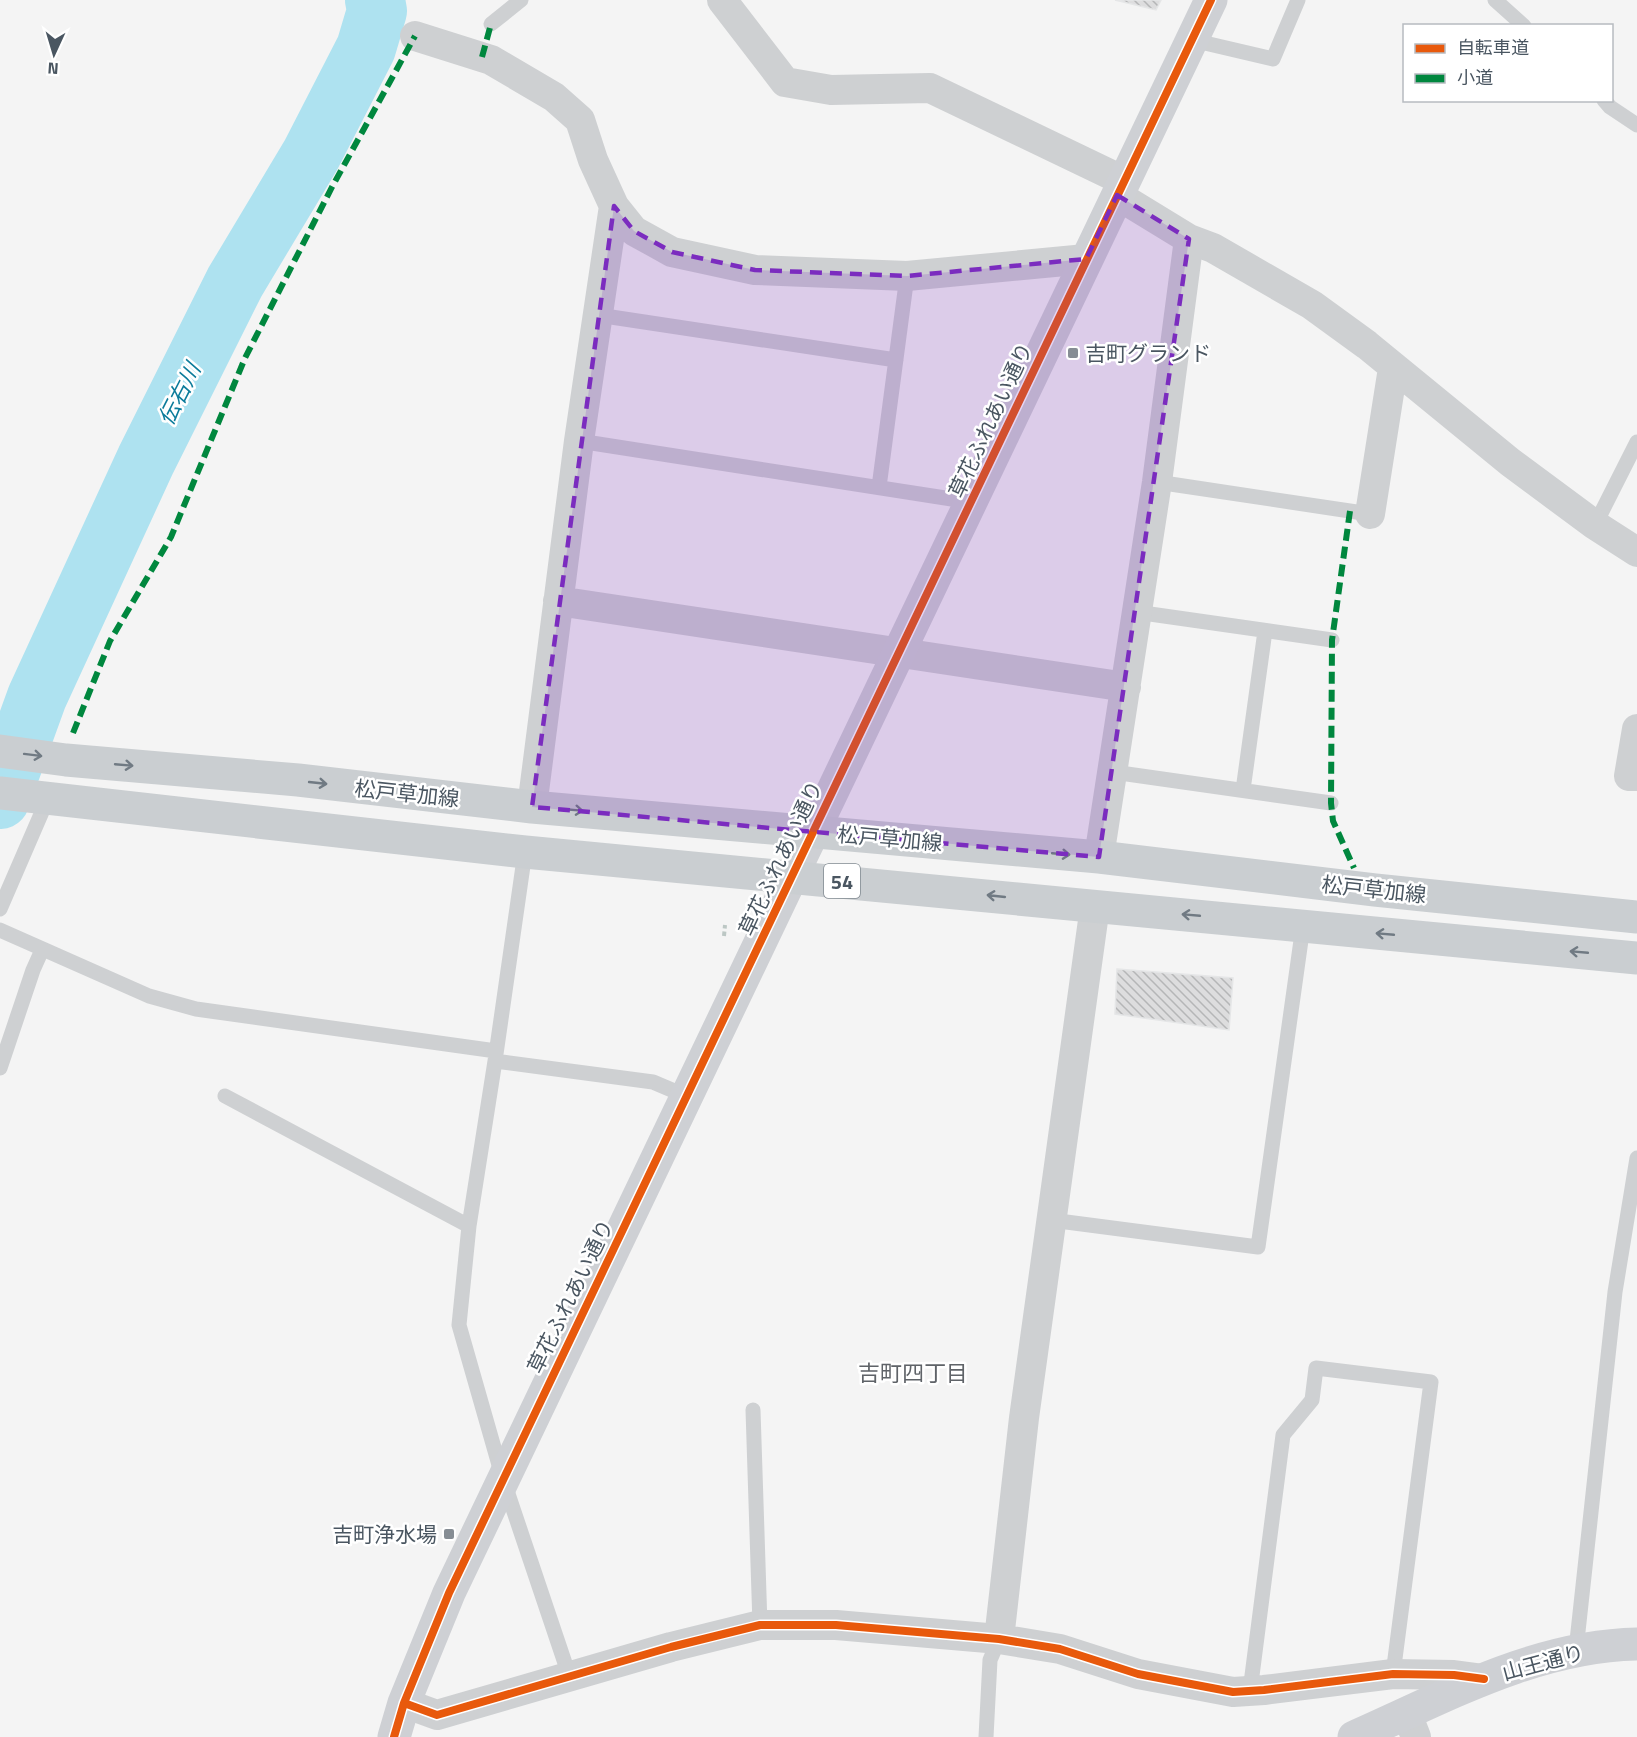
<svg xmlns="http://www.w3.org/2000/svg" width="1637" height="1737" viewBox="0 0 1637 1737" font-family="'Titillium Web','Noto Sans JP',sans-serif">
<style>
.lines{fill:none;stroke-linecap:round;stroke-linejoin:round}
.river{stroke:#aee2f0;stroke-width:60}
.building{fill:url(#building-back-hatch);stroke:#e5e6e7;stroke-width:1.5}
.path{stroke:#bcc7c4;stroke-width:4;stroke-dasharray:4.5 3;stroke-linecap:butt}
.lane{stroke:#ced0d2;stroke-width:15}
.street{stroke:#ced0d2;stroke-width:30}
.secondary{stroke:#ced0d4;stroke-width:33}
.primary{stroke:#caced1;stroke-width:33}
.quiet{stroke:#00873e;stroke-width:6;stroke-dasharray:12 6;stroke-linecap:butt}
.cycleway-casing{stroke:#fff;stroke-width:11}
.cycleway{stroke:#e8590c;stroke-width:8}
.oneway{stroke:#707a83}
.marked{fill:#7b2cbf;fill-opacity:0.2;stroke:#7b2cbf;stroke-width:4.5;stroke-dasharray:12 8;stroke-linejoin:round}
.poi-dot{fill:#868d94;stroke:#fff;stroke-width:2}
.labels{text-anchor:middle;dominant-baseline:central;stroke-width:5;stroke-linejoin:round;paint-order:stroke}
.shield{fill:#fff;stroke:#808990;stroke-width:1.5}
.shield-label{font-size:20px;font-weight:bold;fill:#4a5661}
.poi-label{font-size:21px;fill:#4a5661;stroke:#fff;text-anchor:start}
.street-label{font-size:21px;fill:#4a5661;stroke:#fff}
.water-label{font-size:22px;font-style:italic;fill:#0c7c9b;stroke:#fff}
.neighbourhood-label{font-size:22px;fill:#5f6368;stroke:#fff}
</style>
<defs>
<pattern id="building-back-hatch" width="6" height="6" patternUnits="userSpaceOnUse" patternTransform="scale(1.5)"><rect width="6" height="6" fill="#ddddde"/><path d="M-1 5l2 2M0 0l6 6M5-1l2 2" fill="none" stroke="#b5b6b7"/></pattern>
</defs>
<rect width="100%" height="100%" fill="#f4f4f4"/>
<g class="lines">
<!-- river -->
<path class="river" d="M0,799L37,697L146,460L235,282L311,155L366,48L377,11L375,0"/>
</g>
<!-- building -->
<path class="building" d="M1115,0H1161L1156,10Z
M1117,969L1233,978L1229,1030L1115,1014Z"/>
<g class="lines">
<!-- path -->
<path class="path" d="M724,936L725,925"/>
<!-- lane -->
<path class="lane" d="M1495,0L1524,26
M491,24L521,0
M1192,40L1273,59L1298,0
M1604,100L1610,107L1637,125
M598,315L896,360
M579,441L971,502
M1157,482L1370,514
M879,487L907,276
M1595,525L1637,442
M1136,612L1332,640
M1113,772L1331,803
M1243,790L1265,631
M525,852L495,1061L469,1226L459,1325L503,1479L570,1678
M0,909L48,798
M0,930L149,996L196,1009L496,1051
M495,1061L653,1082L686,1096
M0,1068L33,970L42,950
M225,1096L469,1226
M1051,1220L1258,1247L1303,926
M753,1410L760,1625
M1576,1650L1615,1292L1637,1158
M1250,1691L1283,1435L1312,1400L1316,1368L1431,1382L1393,1674
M986,1737L990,1660L999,1639"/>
<!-- street -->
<path class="street" d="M722,0L785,82L831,90L930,88L1124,181
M415,36L491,60L554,97L580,120L593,160L614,206L634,231L672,252L755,270L907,276L1086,259
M1189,239L1213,248L1312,305L1367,345L1510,462L1595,525L1637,552
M1370,514L1393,368
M558,601L1126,687
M1637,729L1629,776H1637
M532,807L579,441L614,206
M1099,857L1157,482L1189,239L1117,195
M999,1639L1024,1418L1095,906
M404,1703L437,1715L671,1647L760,1625H836L999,1639L1060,1649L1138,1674L1233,1692L1264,1690L1393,1674L1454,1675L1484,1679
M1407,1714L1416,1737"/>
<!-- secondary -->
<path class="secondary" d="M394,1737L404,1703L449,1593L1211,0
M1354,1737C1445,1697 1535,1646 1637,1644"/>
<!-- primary -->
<path class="primary" d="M0,751L66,760L298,780L532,807L1099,857L1375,890L1637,917
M0,793L525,852L1637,958"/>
<!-- quiet -->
<path class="quiet" d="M482,57L491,24
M1350,511L1332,640L1331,803L1333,821L1354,868
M73,733L110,641L171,537L245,358L332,187L415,36"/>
<!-- cycleway casing -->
<g class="cycleway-casing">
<path id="cycleway" d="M404,1703L437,1715L671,1647L760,1625H836L999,1639L1060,1649L1138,1674L1233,1692L1264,1690L1393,1674L1454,1675L1484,1679
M394,1737L404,1703L449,1593L1211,0"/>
</g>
<!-- cycleway -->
<use href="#cycleway" class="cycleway"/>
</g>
<!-- one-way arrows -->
<defs><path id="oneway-shaft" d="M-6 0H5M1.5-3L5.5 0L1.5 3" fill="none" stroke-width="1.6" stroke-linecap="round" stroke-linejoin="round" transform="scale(1.5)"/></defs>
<g class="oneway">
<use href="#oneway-shaft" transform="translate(33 755) rotate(7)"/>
<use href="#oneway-shaft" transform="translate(124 765) rotate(5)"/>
<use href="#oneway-shaft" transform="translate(318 783) rotate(6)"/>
<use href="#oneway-shaft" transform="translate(574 810) rotate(5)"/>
<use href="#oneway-shaft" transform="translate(1061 854) rotate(5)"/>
<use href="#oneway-shaft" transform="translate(996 896) rotate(-174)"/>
<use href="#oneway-shaft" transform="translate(1191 915) rotate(-175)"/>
<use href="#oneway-shaft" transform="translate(1385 934) rotate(-175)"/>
<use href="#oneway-shaft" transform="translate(1579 952) rotate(-175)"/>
</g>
<!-- marked area -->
<path class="marked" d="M1117,195L1189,239L1099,857L532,807L614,206L634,231L672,252L755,270L907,276L1086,259Z"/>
<!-- markers -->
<g class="poi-dot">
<rect x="1067" y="347" width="12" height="12" rx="3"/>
<rect x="443" y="1528" width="12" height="12" rx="3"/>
</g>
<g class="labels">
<!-- shield labels -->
<rect class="shield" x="824" y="864" width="36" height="34" rx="4.5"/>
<g class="shield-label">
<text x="842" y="881">54</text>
</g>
<!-- poi labels -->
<g class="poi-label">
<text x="1085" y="353">吉町グランド</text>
<text x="437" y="1534" text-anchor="end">吉町浄水場</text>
</g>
<!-- street labels -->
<g class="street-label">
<text transform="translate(990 420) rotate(-65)">草花ふれあい通り</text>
<text transform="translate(407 793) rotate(6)">松戸草加線</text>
<text transform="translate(890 838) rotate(5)">松戸草加線</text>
<text transform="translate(780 858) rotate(-65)">草花ふれあい通り</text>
<text transform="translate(1374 889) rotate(6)">松戸草加線</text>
<text transform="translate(570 1296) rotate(-64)">草花ふれあい通り</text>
<text transform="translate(1543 1662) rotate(-15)">山王通り</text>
</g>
<!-- water labels -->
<g class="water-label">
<text transform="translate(179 394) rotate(-63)">伝右川</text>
</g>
<!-- neighbourhood labels -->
<g class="neighbourhood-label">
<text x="913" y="1373">吉町四丁目</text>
</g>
</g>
<!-- legend -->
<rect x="1403" y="24" width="210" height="78" fill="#ffffff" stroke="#b7bbc0" stroke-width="1.5"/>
<rect x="1415" y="44" width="30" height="9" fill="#e8590c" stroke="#b7bbc0" stroke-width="1.5"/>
<text x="1457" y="54" font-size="18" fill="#4a5661">自転車道</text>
<rect x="1415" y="74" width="30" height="9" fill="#00873e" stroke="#b7bbc0" stroke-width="1.5"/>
<text x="1457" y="84" font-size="18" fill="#4a5661">小道</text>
<!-- north arrow -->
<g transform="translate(54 54) rotate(184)" stroke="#ffffff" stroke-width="4.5" paint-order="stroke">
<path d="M0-4.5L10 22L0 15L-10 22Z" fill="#4a5661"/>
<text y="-9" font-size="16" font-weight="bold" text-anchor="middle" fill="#4a5661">N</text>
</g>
</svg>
